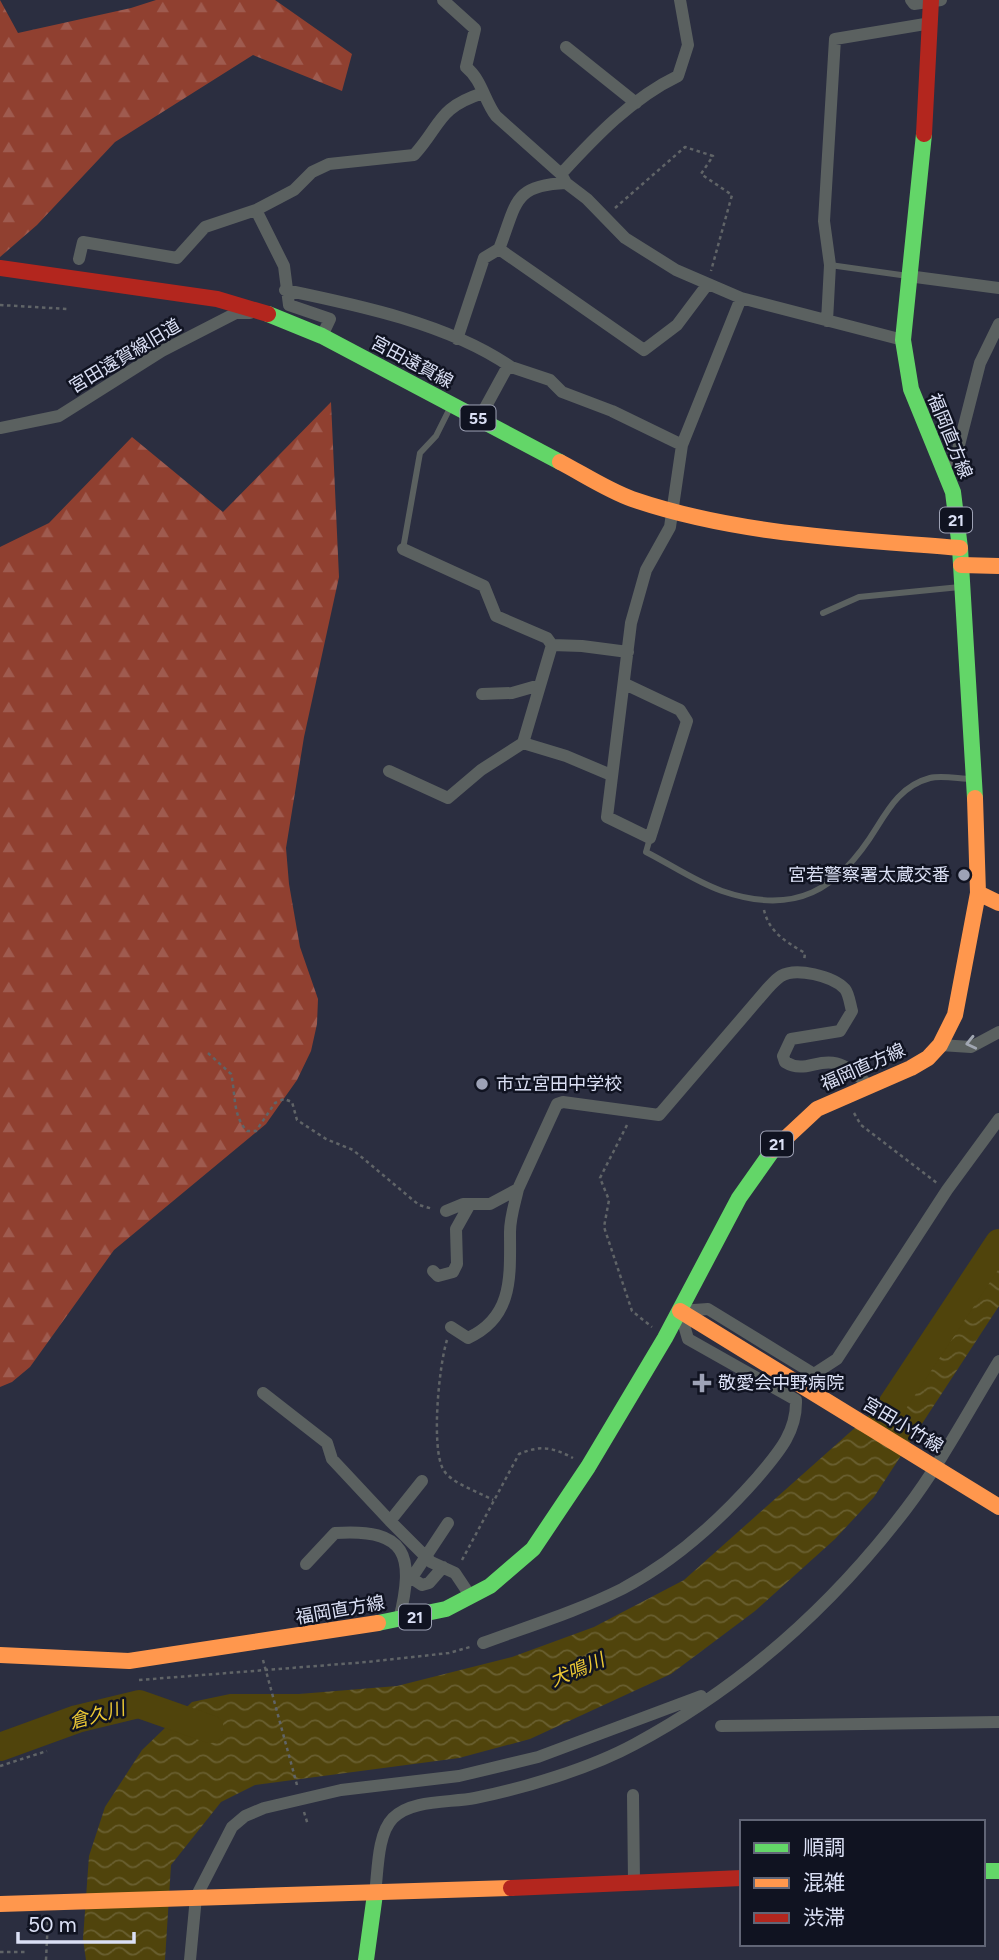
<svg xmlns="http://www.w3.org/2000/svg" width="999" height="1960" viewBox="0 0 999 1960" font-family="Figtree,'Noto Sans JP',sans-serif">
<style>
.forest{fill:url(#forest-firs)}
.water{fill:url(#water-waves)}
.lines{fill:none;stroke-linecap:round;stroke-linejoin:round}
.river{stroke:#50440c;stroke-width:28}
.path{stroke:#606467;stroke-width:2.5;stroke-dasharray:3.5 3.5;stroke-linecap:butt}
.lane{stroke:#5b6160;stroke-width:6}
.street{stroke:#5b6160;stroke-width:12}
.fast{stroke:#63d668;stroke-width:16}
.slow{stroke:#ff974d;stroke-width:16}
.jam{stroke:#b3261e;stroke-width:16}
.oneway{stroke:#a1a7b2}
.poi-dot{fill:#9da2b6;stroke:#101321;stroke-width:2.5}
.labels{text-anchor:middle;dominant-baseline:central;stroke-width:5;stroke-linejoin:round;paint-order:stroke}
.shield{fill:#101321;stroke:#9ea2b5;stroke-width:2}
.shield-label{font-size:16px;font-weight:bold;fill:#dbe0f5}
.street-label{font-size:18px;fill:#dbe0f5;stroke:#101321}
.poi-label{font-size:18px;fill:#dbe0f5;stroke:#101321;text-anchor:start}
.water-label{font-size:19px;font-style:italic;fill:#edc934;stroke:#101321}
</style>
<defs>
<pattern id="forest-firs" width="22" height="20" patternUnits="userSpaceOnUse" patternTransform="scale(1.75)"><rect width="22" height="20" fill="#904030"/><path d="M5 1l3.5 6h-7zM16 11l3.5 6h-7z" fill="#9f5b4f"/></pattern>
<pattern id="water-waves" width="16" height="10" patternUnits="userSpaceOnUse" patternTransform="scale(1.75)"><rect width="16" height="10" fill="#50440c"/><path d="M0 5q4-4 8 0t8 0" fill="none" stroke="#695f30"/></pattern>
</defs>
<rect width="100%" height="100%" fill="#2b2e40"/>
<!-- forest -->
<path class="forest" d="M0,0L18,33L131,8L156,0H275L352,54L342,91L253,55L115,142L37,225L0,257Z
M331,402L339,577L304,737L286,848L289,884L300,947L318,999L317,1024L311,1051L297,1080L266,1124L114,1250L30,1367L12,1382L0,1387V547L49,523L132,437L223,512Z"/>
<!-- water -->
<path class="water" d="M999,1229V1306L874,1497L835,1539L755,1611L671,1674L530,1739L459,1758L255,1785L221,1802L171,1865L165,1960H86L83,1939L89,1856L105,1807L142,1750L192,1702L230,1694H299L397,1686L512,1657L594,1627L684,1580L921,1369L991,1237Z"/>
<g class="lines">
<!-- river -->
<path class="river" d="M883,1418L999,1243
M0,1747L77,1719L139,1704L210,1729"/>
<!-- path -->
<path class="path" d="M615,208L685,147L713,156L701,174L732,195L711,271
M0,305L68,309
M764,910C769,932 786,942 805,953L804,961
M208,1053L231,1074C236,1094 232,1115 247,1131H256L275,1103L284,1099L292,1102L297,1120L326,1139L353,1150L419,1205L433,1209
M854,1113L861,1125L937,1183
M627,1125L600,1178L609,1200L604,1227L632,1311L652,1327
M447,1340C439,1365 431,1447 443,1469C450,1483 479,1492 493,1500
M462,1560L519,1454C541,1445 552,1447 573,1458
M263,1660L297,1785
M139,1680L367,1662L449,1653L470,1647
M0,1766L47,1751
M304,1812L308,1825
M0,1952H26
M46,1960L48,1918"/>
<!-- lane -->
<path class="lane" d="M830,265L908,276
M403,549L420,453L436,436L450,408
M823,613L859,597L960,587
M650,838L646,852C670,864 696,882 722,891C795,916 838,891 877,827C890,806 903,785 930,778C942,775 960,779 973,779"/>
<!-- street -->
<path class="street" d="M443,0L475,29L466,67C482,80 484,100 496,116L561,174L566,183L587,199L625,238L676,270L741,298L903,340
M911,0L914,4L941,0
M566,47L636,103
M561,174C595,137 632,98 678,76L688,45L680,0
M566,183C512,185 517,204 499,249L644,350L677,325L707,285
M79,259L83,242L177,258L205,227L256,210
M908,276L999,288
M285,290C358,305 449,324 511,367
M827,321L830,265L824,221L835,39L931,23
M322,336L330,319L289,305L284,266L256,210L294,190L312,172L329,164L414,155C442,124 437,108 483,93
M457,339L484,258L499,249
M479,419L508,366L550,380L562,392L612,411L682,445
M0,428L59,416L162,351L236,313H250
M943,465L956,457L980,363L999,324
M403,549L484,586L496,616L547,638L552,645
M625,684L680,710L687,721L650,838L607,817L631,623L646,570L670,527L682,445L741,298
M482,694L512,693L540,685
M389,771L448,798L481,770L523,743
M611,775L566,756L523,743L552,645L582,646L628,652
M940,1045L971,1047L999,1032
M446,1211L463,1204H490L518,1189L557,1104L563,1102L659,1115L768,988C772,984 776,979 781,976C796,967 833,976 845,989C849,994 850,1004 852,1011L840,1031L791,1039L783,1056L785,1062C813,1079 825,1040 868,1085
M433,1271L438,1276L453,1272L457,1264L456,1229L470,1204
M451,1327L468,1338C514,1317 510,1275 510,1232C510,1217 515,1203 518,1189
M263,1393L327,1443L332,1459L390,1521L431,1562L455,1573L471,1597
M390,1521L422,1481
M306,1564L335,1533C407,1528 415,1555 399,1620
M407,1575L422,1585L429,1583L443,1567
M411,1579L448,1523
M483,1643C529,1626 578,1611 622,1589C673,1562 719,1521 757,1478C777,1454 797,1433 796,1400L688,1339L680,1311L708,1309L814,1374L837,1359L947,1190L999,1119
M721,1726L999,1722
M633,1795L634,1882
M375,1894C378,1872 377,1834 393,1818C412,1799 450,1803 475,1798C525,1788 591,1768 635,1744C743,1686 832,1606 906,1509C941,1463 969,1410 999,1361
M190,1960L196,1897L232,1827L245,1816L264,1808L341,1790L459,1776L538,1757L701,1696"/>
<!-- fast -->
<path class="fast" d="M924,134L903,340L911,389L953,492L960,548L975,798
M268,314L322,336L560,462
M378,1623L446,1609L490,1586L533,1549L588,1467L665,1338L739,1198L773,1150
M983,1871H999
M366,1960L375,1894"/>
<!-- slow -->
<path class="slow" d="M560,462C583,474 607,490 632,499C737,535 851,539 960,548
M961,565L999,566
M978,893L999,903
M773,1150L817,1109L911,1068L928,1058L940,1045L955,1015L978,893L975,798
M680,1311L999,1507
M0,1655L129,1661L378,1623
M0,1904L511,1888"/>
<!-- jam -->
<path class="jam" d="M924,134L931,0
M0,268L217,299L268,314
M511,1888L742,1878"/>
</g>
<!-- one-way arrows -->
<defs><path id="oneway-chevron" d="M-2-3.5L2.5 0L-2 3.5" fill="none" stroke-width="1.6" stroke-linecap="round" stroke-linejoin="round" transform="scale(1.75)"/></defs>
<use class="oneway" href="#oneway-chevron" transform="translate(971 1043) rotate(167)"/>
<!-- markers -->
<g class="poi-dot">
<circle cx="964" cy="875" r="7"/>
<circle cx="482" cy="1084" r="7"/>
<path d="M698.5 1372.5h7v7h7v7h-7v7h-7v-7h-7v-7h7z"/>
</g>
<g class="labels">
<!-- shield labels -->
<g class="shield">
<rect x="460.5" y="405.5" width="35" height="25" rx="5"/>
<rect x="940" y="507.5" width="32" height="25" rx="5"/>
<rect x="761" y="1131.5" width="32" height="25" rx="5"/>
<rect x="399" y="1604.5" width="32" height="25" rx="5"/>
</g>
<g class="shield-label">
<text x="478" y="418">55</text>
<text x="956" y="520">21</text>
<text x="777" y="1144">21</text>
<text x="415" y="1617">21</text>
</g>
<!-- street labels -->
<g class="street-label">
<text transform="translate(125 356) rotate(-31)">宮田遠賀線旧道</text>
<text transform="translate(412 362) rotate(28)">宮田遠賀線</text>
<text transform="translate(950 436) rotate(68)">福岡直方線</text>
<text transform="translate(863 1067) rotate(-24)">福岡直方線</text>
<text transform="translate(903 1425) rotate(31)">宮田小竹線</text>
<text transform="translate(340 1610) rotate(-10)">福岡直方線</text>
</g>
<!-- poi labels -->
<g class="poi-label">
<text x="950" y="875" text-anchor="end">宮若警察署太蔵交番</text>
<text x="496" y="1084">市立宮田中学校</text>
<text x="718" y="1383">敬愛会中野病院</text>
</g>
<!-- water labels -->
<g class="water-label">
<text transform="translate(577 1670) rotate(-23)">犬鳴川</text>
<text transform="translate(97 1715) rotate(-15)">倉久川</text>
</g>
</g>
<!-- legend -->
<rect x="740" y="1820" width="245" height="126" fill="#101321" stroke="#616576" stroke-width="2"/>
<rect x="754" y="1843" width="35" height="10" fill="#63d668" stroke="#616576" stroke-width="2"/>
<text x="803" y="1855" font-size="21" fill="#dbe0f5">順調</text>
<rect x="754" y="1878" width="35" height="10" fill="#ff974d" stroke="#616576" stroke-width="2"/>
<text x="803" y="1890" font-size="21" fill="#dbe0f5">混雑</text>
<rect x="754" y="1913" width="35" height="10" fill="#b3261e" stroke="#616576" stroke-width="2"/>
<text x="803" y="1925" font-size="21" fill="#dbe0f5">渋滞</text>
<!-- scale -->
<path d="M18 1932v10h116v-10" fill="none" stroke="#dbe0f5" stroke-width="3.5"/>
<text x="28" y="1932" font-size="21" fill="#dbe0f5" stroke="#101321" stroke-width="5" paint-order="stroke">50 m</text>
</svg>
